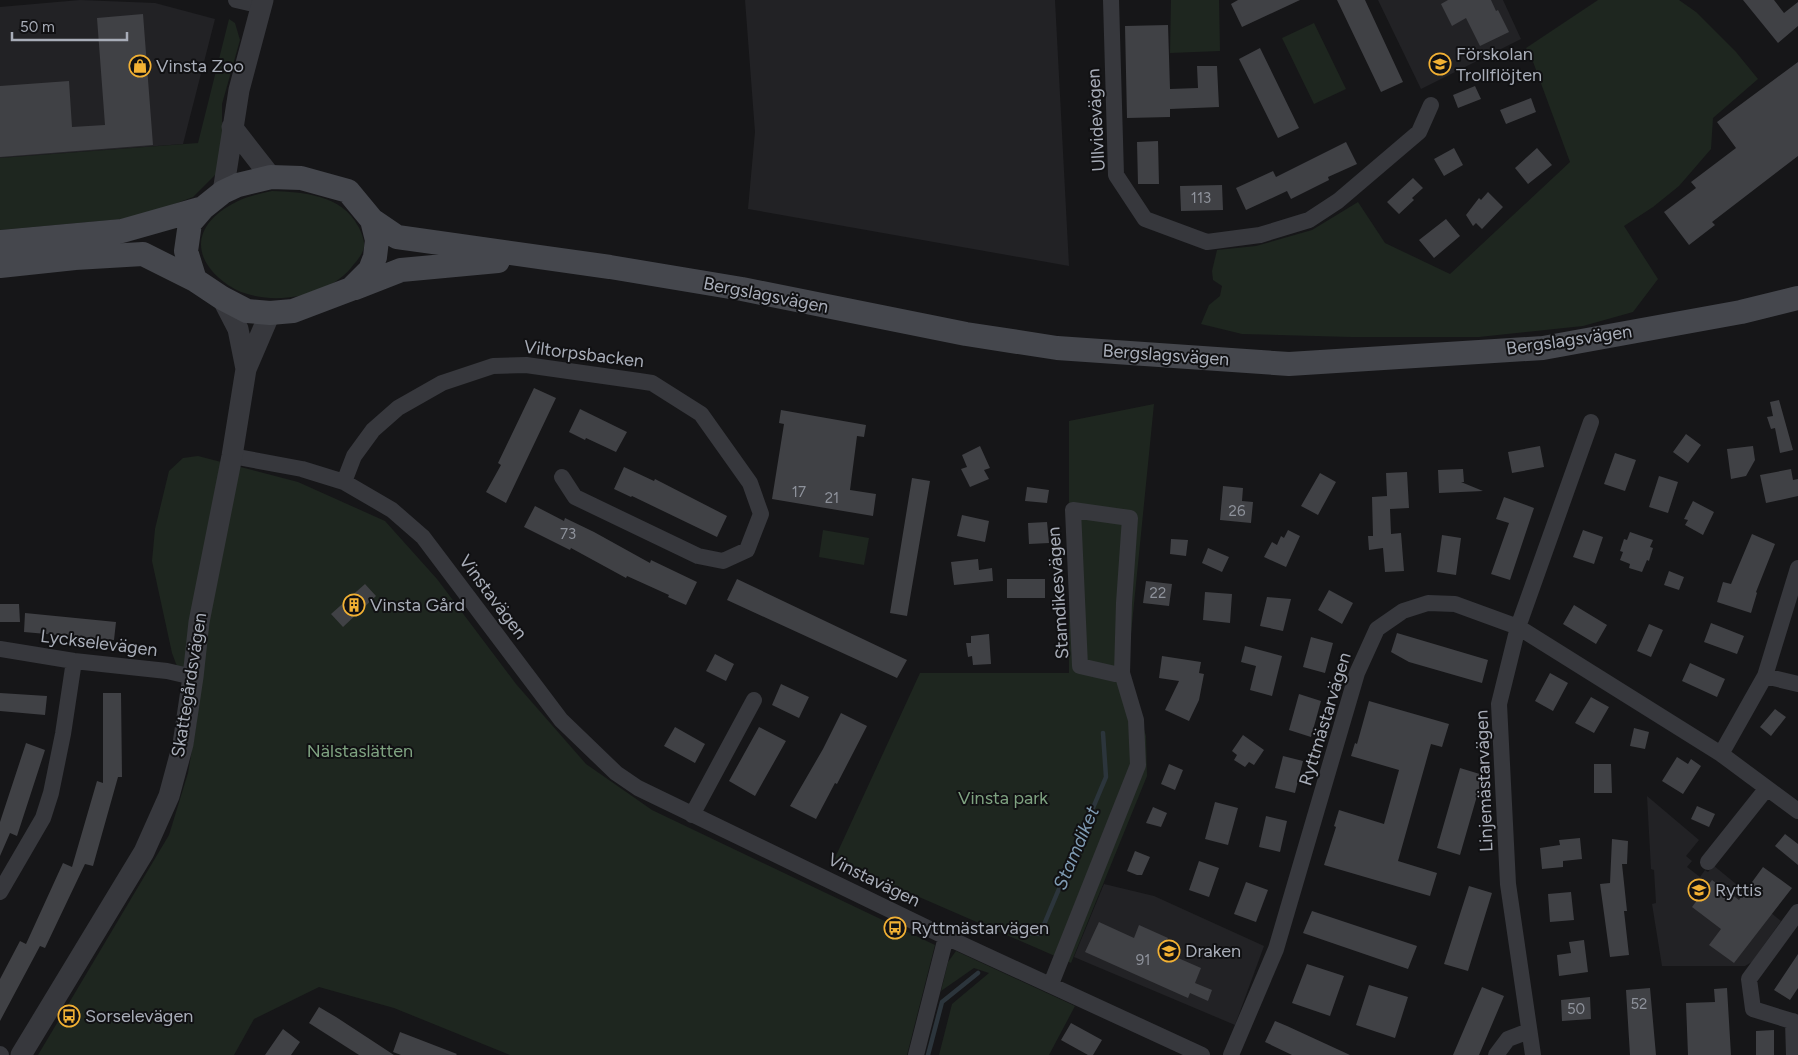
<svg xmlns="http://www.w3.org/2000/svg" width="1798" height="1055" viewBox="0 0 1798 1055" font-family="Figtree,sans-serif">
<style>
.built{fill:#222225}
.green{fill:#1e261f}
.lines{fill:none;stroke-linecap:round;stroke-linejoin:round}
.stream{stroke:#2c353c;stroke-width:4.5}
.building{fill:#404145}
.minor{stroke:#37383d;stroke-width:16}
.tertiary{stroke:#37383d;stroke-width:21}
.secondary{stroke:#45474d;stroke-width:24}
.labels{text-anchor:middle;dominant-baseline:central;stroke-width:4;stroke-linejoin:round;paint-order:stroke}
.number-label{font-size:15px;fill:#8e929b}
.poi-label{font-size:18px;fill:#a8adb8;stroke:#111113;text-anchor:start}
.street-label{font-size:18px;fill:#a8adb8;stroke:#111113}
.park-label{font-size:18px;fill:#7fa381;stroke:#111113}
.water-label{font-size:19px;font-style:italic;fill:#7f9bb3;stroke:#111113}
</style>
<rect width="100%" height="100%" fill="#161618"/>
<!-- built -->
<path class="built" d="M80,0L155,3L215,19L183,144L0,158V7Z
M745,0H1055L1069,266L748,209L755,132Z
M1378,0H1503L1521,39L1421,89Z
M1647,796L1699,840L1686,856L1692,861L1687,867L1700,877L1705,870L1708,872L1713,865L1781,921L1752,962L1745,966H1662L1652,904L1656,903L1654,870L1651,869Z
M1104,884L1154,896L1264,946L1235,1025L1074,957Z"/>
<!-- green -->
<path class="green" d="M1171,0H1219L1220,51L1170,53Z
M1598,0H1679L1696,12L1736,52L1758,79L1713,118L1711,149L1679,186L1653,207L1624,226L1658,279L1633,312L1583,326L1479,337H1351L1242,334L1201,324L1209,305L1220,296L1222,286L1213,280L1212,271L1217,250L1256,246L1312,230L1358,202L1385,243L1450,274L1570,162L1532,59L1526,48Z
M229,19L235,23L240,40L222,104V144L216,174L193,197L161,209L123,219L0,230V158L198,143Z
M1314,23L1346,89L1314,104L1282,38Z
M272,191C303,192 342,195 358,226C361,231 365,241 364,247C363,253 358,260 354,264C330,299 263,309 228,285C188,257 194,223 236,202C247,196 259,194 272,191Z
M1154,404L1127,674L1146,736L1147,776L1071,963L834,860L920,673H1069V421Z
M198,456L298,482L385,521L437,579L516,684L586,764L652,810L935,945L907,1055H510L394,1008L319,987L254,1019L234,1055H38L169,835L188,773L197,720L172,653L152,561L155,529L169,471L183,458Z
M823,530L869,538L864,565L819,557Z
M956,951L1075,1006L1049,1055H939L952,1004L989,973L974,968L941,991L948,962Z"/>
<g class="lines">
<!-- stream -->
<path class="stream" d="M1011,932L1040,934L1106,777L1103,733
M928,1055L942,1002L978,973"/>
</g>
<!-- building -->
<path class="building" d="M1238,0H1300L1242,27L1231,4Z
M1337,0H1365L1403,82L1381,92Z
M1448,0H1491L1496,11L1498,10L1509,32L1480,46L1466,18L1452,26L1441,4Z
M1743,0H1774L1784,13L1798,2V26L1778,43Z
M143,14L153,145L0,157V86L69,81L72,127L105,125L97,18Z
M1168,25L1170,89L1198,88L1197,66H1217L1219,107L1170,109V117L1127,118L1125,26Z
M1260,48L1299,128L1278,138L1239,59Z
M1798,62V156L1712,222L1715,225L1689,245L1664,212L1696,188L1691,182L1736,148L1717,122Z
M1475,86L1481,99L1458,108L1453,95Z
M1531,98L1536,112L1506,124L1500,110Z
M1158,141L1159,184H1138L1137,142Z
M1346,142L1357,164L1328,177L1329,180L1291,199L1287,191L1246,210L1236,188L1273,171L1276,177Z
M1454,148L1463,165L1444,176L1434,159Z
M1537,148L1552,165L1528,184L1515,168Z
M1413,178L1423,188L1412,198L1414,200L1399,214L1387,202Z
M1222,185L1223,210L1181,211L1180,186Z
M1488,192L1503,207L1482,229L1476,223L1473,226L1466,215L1479,198L1481,200Z
M1446,219L1460,236L1434,258L1419,240Z
M534,388L556,398L506,503L486,492L501,465L498,463Z
M1779,400L1793,450L1780,453L1775,428L1771,429L1767,417L1773,416L1770,402Z
M580,409L627,432L616,452L586,438L585,440L569,432Z
M781,410L866,425L864,437L857,436L850,490L876,494L873,516L772,499L784,424L779,423Z
M1686,434L1701,445L1688,463L1673,452Z
M980,446L990,468L984,470L989,479L970,487L961,469L967,467L962,455Z
M1540,446L1544,467L1512,473L1508,452Z
M1753,446L1755,460L1746,476L1731,479L1727,449Z
M1615,453L1636,460L1625,491L1604,484Z
M624,467L654,481L655,479L727,516L717,537L632,496L631,497L614,489Z
M1463,469L1464,482H1461L1483,491L1439,493L1438,470Z
M1791,469L1793,480L1798,479V496L1766,503L1760,475Z
M1407,472L1409,508L1390,509L1391,534L1401,533L1404,571L1385,572L1383,548L1369,550L1368,536H1373L1372,497L1387,496L1386,473Z
M1320,473L1336,482L1318,515L1301,506Z
M1659,476L1678,482L1668,513L1649,507Z
M912,478L930,481L907,616L890,613Z
M1223,486L1243,488L1242,501L1253,502L1251,523L1220,520Z
M1027,487L1049,490L1047,503L1025,501Z
M1504,497L1534,508L1510,580L1491,574L1509,523L1496,519Z
M1693,501L1714,512L1703,535L1685,525L1688,520L1684,519Z
M535,506L564,521L565,518L594,532L650,563L651,560L697,582L686,605L668,597L669,595L627,576L626,578L571,548L570,550L524,527Z
M962,515L989,521L985,542L957,536Z
M1047,522L1049,543L1029,544L1028,523Z
M1288,530L1300,536L1286,567L1264,557L1272,542L1277,545L1281,536L1284,538Z
M1583,530L1603,537L1594,564L1573,557Z
M1630,532L1653,540L1650,547L1653,548L1649,561L1647,560L1642,572L1629,568L1630,564L1620,560L1623,552L1620,551L1624,539L1627,540Z
M1752,534L1775,544L1756,592L1757,593L1751,613L1717,602L1723,582L1731,584Z
M1442,535L1461,538L1456,575L1437,572Z
M1171,539L1188,540L1186,556L1170,554Z
M1208,548L1229,557L1222,572L1202,563Z
M978,559L979,570L992,568L993,581L954,585L951,562Z
M1669,571L1684,577L1679,590L1664,585Z
M737,579L907,660L897,678L727,600Z
M1007,579H1045V598H1007Z
M1146,581L1172,584L1169,606L1143,603Z
M365,584L376,596L343,627L331,614Z
M1329,590L1353,603L1342,624L1318,610Z
M1205,592L1232,594L1230,623L1203,620Z
M1267,597L1291,599L1283,631L1260,626Z
M0,604H19L20,622H0Z
M1574,605L1607,625L1596,644L1563,624Z
M25,613L116,622L114,640L24,632Z
M1711,623L1744,636L1737,654L1704,642Z
M1649,624L1663,630L1651,657L1637,651Z
M1397,633L1488,660L1482,683L1409,662L1391,652Z
M989,634L991,664L973,665L972,656L968,657L966,643H971V636Z
M1311,637L1333,643L1325,673L1303,667Z
M1245,646L1282,656L1272,696L1250,690L1256,666L1241,662Z
M715,654L734,664L726,681L706,671Z
M1162,656L1201,662L1199,673L1204,674L1199,700L1189,721L1165,710L1179,681L1159,678Z
M1690,663L1725,679L1717,697L1682,681Z
M1550,673L1568,683L1553,711L1535,701Z
M781,684L809,697L799,718L772,705Z
M0,693L47,696L45,715L0,711Z
M103,693H121L122,777H118L93,866L85,864L45,948L40,946L0,1021V979L20,941L26,944L63,863L72,867L97,781L103,783Z
M1299,694L1321,701L1311,737L1289,730Z
M1591,697L1609,707L1594,733L1575,723Z
M1369,701L1449,724L1442,747L1431,744L1398,861L1437,873L1430,896L1324,865L1336,827L1334,826L1339,810L1384,824L1399,770L1351,756L1355,743L1357,744Z
M1775,709L1786,717L1771,736L1760,727Z
M841,713L867,726L837,784L835,783L816,819L790,806L823,749Z
M675,727L705,744L695,763L664,746Z
M759,727L786,741L755,796L729,781Z
M1634,728L1649,732L1645,749L1630,746Z
M1243,735L1264,750L1254,765L1249,762L1245,767L1234,760L1237,755L1232,751Z
M26,743L45,750L17,836L10,833L0,856V822Z
M1283,756L1303,761L1295,793L1275,788Z
M1677,757L1688,764L1691,759L1701,766L1683,794L1662,781Z
M1169,764L1183,770L1175,790L1161,784Z
M1594,764H1611L1612,793H1594Z
M1460,768L1483,775L1460,855L1437,848Z
M1215,802L1238,808L1228,845L1205,839Z
M1697,806L1715,814L1709,827L1691,819Z
M1153,807L1167,813L1161,827L1146,823Z
M1266,816L1287,821L1280,852L1259,847Z
M1785,834L1798,844V865L1775,846Z
M1580,838L1582,859L1563,861V867L1542,869L1540,848L1560,845L1559,840Z
M1612,839L1628,841L1627,864H1622L1627,911H1624L1629,955L1610,957L1600,884L1610,883Z
M1135,851L1150,857L1142,875H1137L1127,871Z
M1199,861L1219,868L1209,897L1189,890Z
M1763,867L1792,888L1734,963L1709,945L1721,929L1692,907L1712,880L1739,900Z
M1246,882L1268,890L1256,922L1234,914Z
M1469,886L1492,893L1468,971L1444,964Z
M1571,892L1574,920L1550,922L1548,894Z
M1312,911L1417,946L1408,969L1303,933Z
M1099,922L1134,938L1139,925L1168,938L1162,951L1201,968L1195,983L1212,990L1208,1001L1190,993L1188,998L1085,952Z
M1584,940L1588,972L1559,976L1557,955L1571,953L1569,942Z
M1798,954V988L1790,1000L1774,990Z
M1307,964L1344,976L1330,1016L1292,1003Z
M1369,985L1408,997L1395,1038L1356,1025Z
M1482,987L1504,996L1493,1022L1479,1055H1453Z
M1650,988L1656,1055H1630L1626,990Z
M1727,988L1731,1055H1688L1686,1003L1715,1002L1714,989Z
M1590,997L1591,1019L1562,1021L1561,1000Z
M319,1007L336,1017L394,1055H359L309,1023Z
M1275,1021L1287,1026L1350,1055H1292L1265,1042Z
M1071,1023L1102,1040L1093,1055H1088L1061,1040Z
M283,1029L300,1042L291,1055H265Z
M1774,1030V1055H1756V1031Z
M400,1032L457,1054L456,1055H401L393,1052Z"/>
<g class="lines">
<!-- minor -->
<path class="minor" d="M236,0L262,6
M1111,0L1116,175L1145,219L1207,242L1260,235L1309,220L1338,201L1419,132L1431,105
M232,456L302,469L344,482L392,510L423,537L561,720L616,773L638,788L946,937L1202,1055
M344,482L354,456L373,430L398,408L442,383L493,366L526,365L639,381L652,383L701,414L750,483L761,514L747,550L723,561L698,556L575,497L562,477
M1798,568L1765,676L1798,684
M0,649L74,661L167,671L193,677
M1721,754L1765,676
M692,815L754,700
M1708,862L1767,788
M0,892L43,818L51,793L63,734L74,661
M1798,912L1749,979L1753,1009L1798,1023
M1051,984L1138,765L1136,720L1122,673L1124,603L1130,518L1073,510L1080,666L1115,674L1122,673
M1793,1021L1794,1055
M0,1054L1,1055
M916,1055L946,937
M1231,1055L1276,949L1357,673L1377,629L1403,611L1428,603L1455,604L1518,627L1721,754L1798,811
M1496,1055L1508,1039L1529,1031
M1533,1055L1508,884L1499,704L1518,627L1591,422"/>
<!-- tertiary -->
<path class="tertiary" d="M232,127L271,177
M223,192L239,90L263,0
M222,298L238,329L246,369
M21,1055L144,852L169,796L183,744L193,677L199,622L232,456L246,369L270,313"/>
<!-- secondary -->
<path class="secondary" d="M271,177L301,178L348,191L372,220L377,240L375,257L370,270L351,289L293,311L270,313L247,311L222,298L195,280L186,251L190,223L203,208L223,192L238,185Z
M372,220L397,237L610,267L742,289L966,334L1057,348L1289,364L1543,348L1741,312L1798,298
M0,242L122,231L203,208
M0,266L75,258L143,254L195,280
M355,288L401,270L498,261"/>
</g>
<!-- icons -->
<defs>
<g id="school-ring" transform="scale(1.125)"><circle r="9.5" fill="#111113" stroke="#f2b134" stroke-width="1.5"/><path d="M0-5L7-2L0 1L-7-2ZM-4 1L0 2.5L4 1V4Q0 6-4 4Z" fill="#f2b134"/></g>
<g id="shop-ring" transform="scale(1.125)"><circle r="9.5" fill="#111113" stroke="#f2b134" stroke-width="1.5"/><path d="M-5-2.5h2.3a2.7 3.5 0 0 1 5.4 0H5L5.5 6h-11ZM-1.5-2.5h3a1.5 2.3 0 0 0-3 0Z" fill="#f2b134"/></g>
<g id="building-ring" transform="scale(1.125)"><circle r="9.5" fill="#111113" stroke="#f2b134" stroke-width="1.5"/><path d="M-4-6H4V6H1V3H-1V6H-4ZM-2.5-4.3h1.7v1.8h-1.7ZM.8-4.3h1.7v1.8H.8ZM-2.5-1h1.7V.8h-1.7ZM.8-1h1.7V.8H.8Z" fill="#f2b134"/></g>
<g id="bus-ring" transform="scale(1.125)"><circle r="9.5" fill="#111113" stroke="#f2b134" stroke-width="1.5"/><path d="M-5-6H5V4H4V6H2V4H-2V6H-4V4H-5ZM-3.5-4V0h7V-4ZM-3.5 1.2v1.5H-2V1.2ZM2 1.2v1.5H3.5V1.2Z" fill="#f2b134"/></g>
</defs>
<g fill-rule="evenodd">
<use href="#school-ring" x="1440" y="64"/>
<use href="#shop-ring" x="140" y="66"/>
<use href="#building-ring" x="354" y="605"/>
<use href="#school-ring" x="1699" y="890"/>
<use href="#bus-ring" x="895" y="928"/>
<use href="#school-ring" x="1169" y="951"/>
<use href="#bus-ring" x="69" y="1016"/>
</g>
<g class="labels">
<!-- number labels -->
<g class="number-label">
<text x="1201" y="198">113</text>
<text x="799" y="492">17</text>
<text x="832" y="498">21</text>
<text x="1237" y="511">26</text>
<text x="568" y="534">73</text>
<text x="1158" y="593">22</text>
<text x="1143" y="960">91</text>
<text x="1639" y="1004">52</text>
<text x="1576" y="1009">50</text>
</g>
<!-- poi labels -->
<g class="poi-label">
<text x="1456" y="54">Förskolan<tspan x="1456" dy="21">Trollflöjten</tspan></text>
<text x="156" y="66">Vinsta Zoo</text>
<text x="370" y="605">Vinsta Gård</text>
<text x="1715" y="890">Ryttis</text>
<text x="911" y="928">Ryttmästarvägen</text>
<text x="1185" y="951">Draken</text>
<text x="85" y="1016">Sorselevägen</text>
</g>
<!-- street labels -->
<g class="street-label">
<text transform="translate(1096 120) rotate(-93)">Ullvidevägen</text>
<text transform="translate(766 295) rotate(11)">Bergslagsvägen</text>
<text transform="translate(1569 340) rotate(-8)">Bergslagsvägen</text>
<text transform="translate(584 354) rotate(7)">Viltorpsbacken</text>
<text transform="translate(1166 355) rotate(4)">Bergslagsvägen</text>
<text transform="translate(1058 593) rotate(-94)">Stamdikesvägen</text>
<text transform="translate(493 597) rotate(53)">Vinstavägen</text>
<text transform="translate(99 643) rotate(7)">Lyckselevägen</text>
<text transform="translate(189 685) rotate(-81)">Skattegårdsvägen</text>
<text transform="translate(1325 719) rotate(-73)">Ryttmästarvägen</text>
<text transform="translate(1484 781) rotate(-92)">Linjemästarvägen</text>
<text transform="translate(874 880) rotate(26)">Vinstavägen</text>
</g>
<!-- park labels -->
<g class="park-label">
<text x="360" y="751">Nälstaslätten</text>
<text x="1003" y="798">Vinsta park</text>
</g>
<!-- water labels -->
<g class="water-label">
<text transform="translate(1076 848) rotate(-67)">Stamdiket</text>
</g>
</g>
<!-- scale -->
<path d="M12 32v8h115v-8" fill="none" stroke="#a8adb8" stroke-width="2.5"/>
<text x="20" y="32" font-size="15" fill="#a8adb8" stroke="#111113" stroke-width="4" paint-order="stroke">50 m</text>
</svg>
